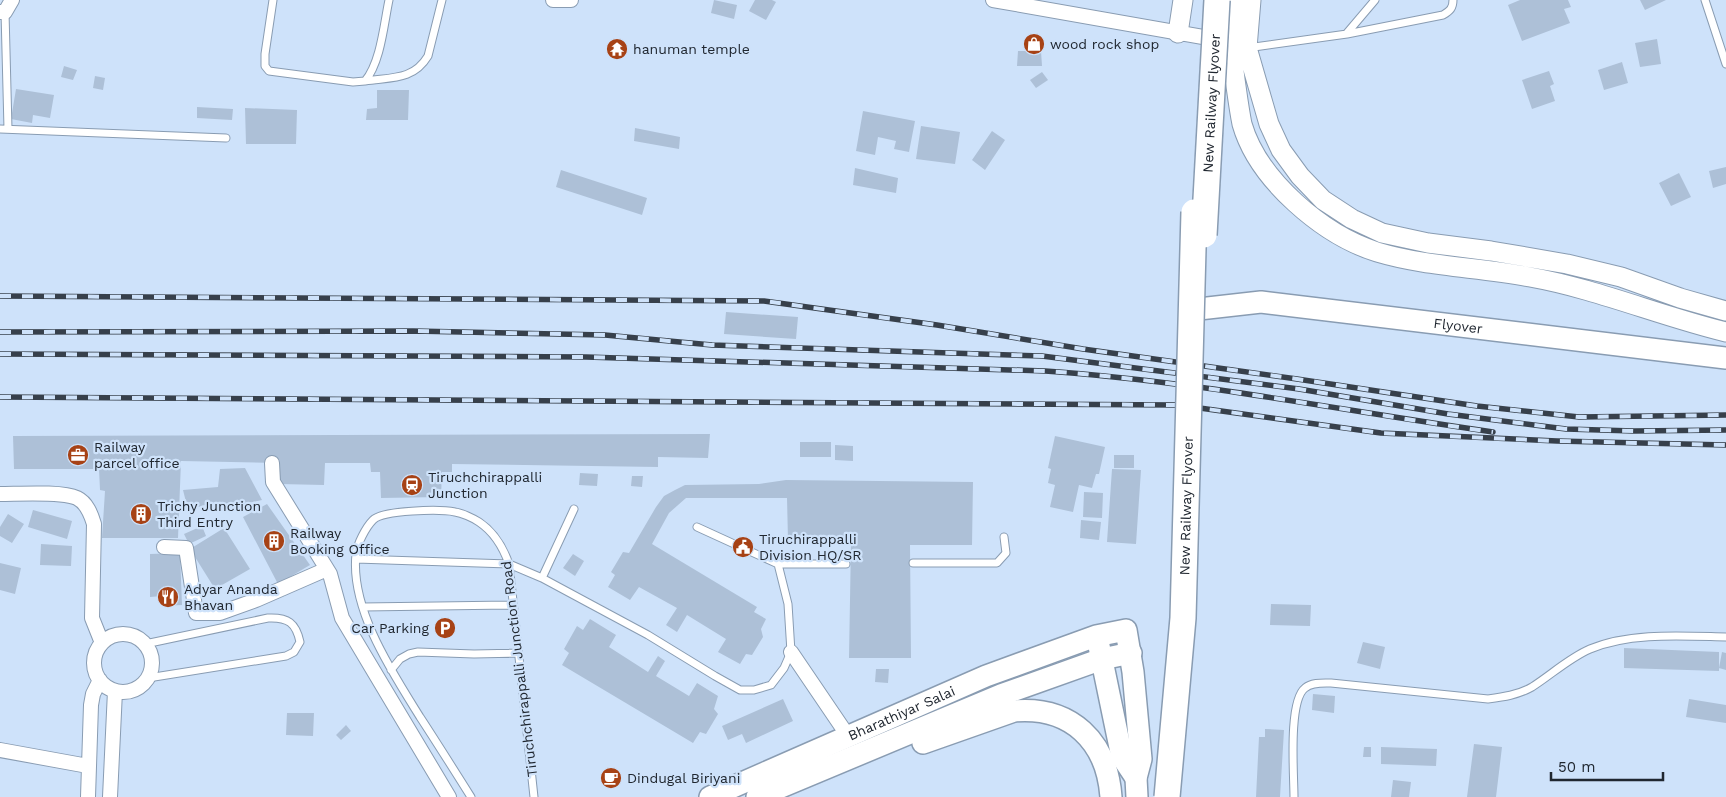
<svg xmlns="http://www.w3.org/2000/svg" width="1726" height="797" viewBox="0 0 1726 797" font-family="'Work Sans',sans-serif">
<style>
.building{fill:#adc0d7}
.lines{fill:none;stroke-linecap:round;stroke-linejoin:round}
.lane-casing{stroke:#899cb2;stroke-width:9}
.street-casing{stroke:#899cb2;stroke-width:16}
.secondary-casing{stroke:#899cb2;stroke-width:21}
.primary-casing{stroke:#899cb2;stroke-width:24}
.lane{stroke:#fff;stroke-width:7}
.street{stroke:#fff;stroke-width:14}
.secondary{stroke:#fff;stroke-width:19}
.primary{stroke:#fff;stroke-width:21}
.rail-casing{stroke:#37404b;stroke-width:5.5}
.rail{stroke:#cee2fa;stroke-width:4;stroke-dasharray:11;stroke-linecap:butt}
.highway-bridge-casing{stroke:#899cb2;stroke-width:28;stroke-linecap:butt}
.highway-bridge{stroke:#fff;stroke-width:25}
.labels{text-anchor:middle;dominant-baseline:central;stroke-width:4.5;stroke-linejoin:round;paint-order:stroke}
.poi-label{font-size:14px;fill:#202730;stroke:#cee2fa;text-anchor:start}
.street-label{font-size:14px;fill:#202730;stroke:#cee2fa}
</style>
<rect width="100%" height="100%" fill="#cee2fa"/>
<!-- building -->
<path class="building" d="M714,0L737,5L734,19L711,13Z
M755,0H772L776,2L766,20L749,11Z
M1520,0H1568L1571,7L1564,9L1570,23L1522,41L1508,5Z
M1640,0H1666L1645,10Z
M1657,39L1661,64L1640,67L1635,43Z
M1018,51H1041L1042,66H1017Z
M1622,62L1628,83L1604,90L1598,70Z
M64,66L77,70L73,80L61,77Z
M1549,71L1554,84L1550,86L1555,101L1532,109L1522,80Z
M1042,72L1048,80L1036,88L1030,80Z
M95,76L105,78L103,90L93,88Z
M16,89L54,95L50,118L33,115L32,123L11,119Z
M377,90H409L408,120H366L367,109L377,108Z
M197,107L233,109L232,120L197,118Z
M245,108L297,110L296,144H246Z
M863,111L915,121L909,152L894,149L896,141L878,137L875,155L856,151Z
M921,126L960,132L955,164L916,159Z
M635,128L680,137L679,149L634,141Z
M992,131L1005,140L985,170L972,160Z
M1726,167V184L1713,188L1709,171Z
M855,168L898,178L896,193L853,185Z
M561,170L647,198L642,215L556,187Z
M1679,173L1691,197L1671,206L1659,183Z
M726,312L798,317L796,339L724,334Z
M710,434L708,458L658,457V467L452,464V472H442L441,497L381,498L380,472H371L370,463H325L324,485L279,484V463L181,461L178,538H102L105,491L100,490L99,469H14L13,436Z
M1055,436L1105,447L1099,474H1096L1092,488L1079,485L1073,512L1050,507L1055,485L1048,483L1051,469L1048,468Z
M800,442H831V457H800Z
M835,445L853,446V461L835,460Z
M1114,455H1134V468H1114Z
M245,468L262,500L243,504L227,505V511H213L212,503L188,510L183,490L218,487L220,469Z
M1112,469L1141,470L1136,544L1107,542Z
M580,473L598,474L597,486L579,485Z
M632,476H643L642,487L631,486Z
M786,480L973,482L972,545H910L911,658H849L851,542L788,540L787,498H686L669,513L652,544L757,607L754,612L766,619L761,629L763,637L752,655L746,654L740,664L718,652L726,639L687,615L677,632L666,625L677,608L639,587L630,600L608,587L615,575L611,572L623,552L629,553L656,507L664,496L675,490L685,485L759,484Z
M1084,492L1103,493L1102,518L1083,517Z
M267,504L310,565L278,584L243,517Z
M33,510L72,521L67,539L28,527Z
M8,514L24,524L12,543L0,536V527Z
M1081,520L1101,522L1099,540L1080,538Z
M202,526L206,536L189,544L184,534Z
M224,528L250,569L215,589L190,549Z
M41,544L72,546L71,566L40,565Z
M180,553L182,605L162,606V596L150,597V554Z
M573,554L584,561L575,576L563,568Z
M0,563L21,568L15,594L0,590Z
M1271,604L1311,605L1310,626L1270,625Z
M590,619L616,635L609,647L648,672L658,656L665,661L656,676L689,696L697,683L718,696L714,709L718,714L706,734L700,732L693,743L562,665L569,653L564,649L577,626L583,630Z
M1363,642L1385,647L1380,669L1357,663Z
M1624,648L1719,652V671L1624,668Z
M1722,652L1726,653V670L1719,668Z
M876,669H889L888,683L875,682Z
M1313,694L1335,696L1334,713L1312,710Z
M783,699L793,721L746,743L742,734L728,740L722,726Z
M1689,699L1726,705V723L1686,717Z
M287,713H314L313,736L286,735Z
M346,725L351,731L341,740L336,735Z
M1265,729L1284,730L1280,797H1256L1259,737H1265Z
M1474,744L1502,747L1496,797H1467Z
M1364,747H1371V757H1363Z
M1381,747L1437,749L1436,766L1381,764Z
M1393,780L1411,782L1409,797H1391Z"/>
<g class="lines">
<!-- lane casing -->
<g class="lane-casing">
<path id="lane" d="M273,0L265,54V66L269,71L353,82L365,81C381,62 384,23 389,0
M1705,0L1726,64
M5,12L8,129
M1347,33L1375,0
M1247,48L1347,34L1443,15C1450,11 1453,8 1453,0
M365,81C390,77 413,81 428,56L442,0
M0,129L226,138
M697,527L778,564
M356,559L509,564L542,578L574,509
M913,563H997L1006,553L1004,537
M542,578L648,635L715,676L740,690H754L771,685L784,668L791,652L788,604L778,564H846
M363,607L513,605
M145,644L268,618C288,617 296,623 300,642L294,652L286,656L148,678
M391,670L400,659L409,654L418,652L474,654L518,653
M471,797C454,770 437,743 420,717C392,672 350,609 356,554C357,544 366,527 373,520C383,510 440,509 455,512C462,513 473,518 479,522C494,532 503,547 509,564L534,797
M1294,797C1294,775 1288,701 1305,688C1312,682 1323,683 1331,683L1488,699C1503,697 1518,695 1532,687C1551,675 1569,658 1590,649C1630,632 1683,636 1726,637"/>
</g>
<!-- street casing -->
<g class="street-casing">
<path id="street" d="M553,0H571
M993,0L1220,40
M0,12H5L12,0
M272,463L273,482L330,574L342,618L449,797
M0,494C18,494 62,491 77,498C87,503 91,514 94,524L92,618L102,643
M164,547L186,548L196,613H220L256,600L327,569
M94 663a29 29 0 1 1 58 0a29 29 0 1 1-58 0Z
M791,652L848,736
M0,750L88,766
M88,797L91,705L93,694L100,680
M110,797L115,691"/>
</g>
<!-- secondary casing -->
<g class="secondary-casing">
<path id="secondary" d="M1232,0C1232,14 1230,28 1230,41C1230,54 1234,67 1235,79C1237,93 1239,109 1242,124C1258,180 1323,235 1377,252C1427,267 1479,267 1530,277C1597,289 1660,316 1726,332
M1251,0L1247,48L1269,124L1281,150L1300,176L1323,200L1352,219L1382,233L1428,243L1491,251L1567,264L1621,277L1680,298L1726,311
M1178,33L1183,0"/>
</g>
<!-- primary casing -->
<g class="primary-casing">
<g id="primary">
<path id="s1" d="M1190,310L1261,302L1726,358"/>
<path d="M1099,646L1122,757L1136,778"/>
<path d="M923,743L1014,711C1071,706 1107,741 1111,797"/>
<path id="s2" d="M710,797L986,676L1096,636L1126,630L1133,672L1141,759L1136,778L1137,797"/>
<path d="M757,797L1001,695L1102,659L1131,653"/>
</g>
</g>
<!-- lane -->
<use href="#lane" class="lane"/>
<!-- street -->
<use href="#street" class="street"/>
<!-- secondary -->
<use href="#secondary" class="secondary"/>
<!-- primary -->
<use href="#primary" class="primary"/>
<!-- rail casing -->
<g class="rail-casing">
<path id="rail" d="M0,296L764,301L937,325L1083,349L1297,379L1477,406L1579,417L1726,415
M0,332L413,331L605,335L712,345L1042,356L1299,389L1448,414L1566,429L1634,431L1726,430
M0,354L586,357L1045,371C1195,381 1344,411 1493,432
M0,397L1178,405L1381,433L1557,441L1726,445"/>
</g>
<!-- rail -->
<use href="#rail" class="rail"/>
<!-- highway-bridge casing -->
<g class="highway-bridge-casing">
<g id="highway-bridge">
<path id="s3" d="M1204,235L1217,0"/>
<path id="s4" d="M1167,797L1183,618L1194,212"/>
</g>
</g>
<!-- highway-bridge -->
<use href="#highway-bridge" class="highway-bridge"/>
</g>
<!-- icons -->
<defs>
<g id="shop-disc" transform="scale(1.125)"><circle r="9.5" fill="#a74215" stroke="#cee2fa"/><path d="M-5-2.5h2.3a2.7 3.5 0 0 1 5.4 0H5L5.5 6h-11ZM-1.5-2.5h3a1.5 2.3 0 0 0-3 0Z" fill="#fff"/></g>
<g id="temple-disc" transform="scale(1.125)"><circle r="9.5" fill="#a74215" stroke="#cee2fa"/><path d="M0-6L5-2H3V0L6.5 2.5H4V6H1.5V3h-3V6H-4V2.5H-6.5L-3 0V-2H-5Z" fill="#fff"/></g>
<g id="office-disc" transform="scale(1.125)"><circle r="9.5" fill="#a74215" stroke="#cee2fa"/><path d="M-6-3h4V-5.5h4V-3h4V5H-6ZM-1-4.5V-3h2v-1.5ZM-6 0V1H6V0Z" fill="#fff"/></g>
<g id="station-disc" transform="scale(1.125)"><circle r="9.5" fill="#a74215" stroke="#cee2fa"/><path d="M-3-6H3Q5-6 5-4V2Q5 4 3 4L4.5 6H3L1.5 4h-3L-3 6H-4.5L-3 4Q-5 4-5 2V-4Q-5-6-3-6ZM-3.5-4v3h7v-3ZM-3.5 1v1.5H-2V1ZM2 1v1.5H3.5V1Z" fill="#fff"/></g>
<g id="building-disc" transform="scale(1.125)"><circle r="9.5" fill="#a74215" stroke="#cee2fa"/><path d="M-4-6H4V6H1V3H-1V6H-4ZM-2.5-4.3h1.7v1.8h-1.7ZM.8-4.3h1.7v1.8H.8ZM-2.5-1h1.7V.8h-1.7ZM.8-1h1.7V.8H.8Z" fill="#fff"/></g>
<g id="civic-disc" transform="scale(1.125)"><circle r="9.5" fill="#a74215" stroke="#cee2fa"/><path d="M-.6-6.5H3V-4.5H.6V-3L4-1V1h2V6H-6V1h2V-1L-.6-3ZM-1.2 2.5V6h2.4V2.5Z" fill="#fff"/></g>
<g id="restaurant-disc" transform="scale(1.125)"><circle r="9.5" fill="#a74215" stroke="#cee2fa"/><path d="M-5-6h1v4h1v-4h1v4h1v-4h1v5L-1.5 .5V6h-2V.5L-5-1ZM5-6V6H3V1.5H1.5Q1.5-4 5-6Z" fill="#fff"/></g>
<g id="parking-disc" transform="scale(1.125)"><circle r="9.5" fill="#a74215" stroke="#cee2fa"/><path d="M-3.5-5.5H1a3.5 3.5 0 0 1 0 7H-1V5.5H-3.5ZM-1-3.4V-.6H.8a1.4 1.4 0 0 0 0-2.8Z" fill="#fff"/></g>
<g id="cafe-disc" transform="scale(1.125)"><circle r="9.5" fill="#a74215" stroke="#cee2fa"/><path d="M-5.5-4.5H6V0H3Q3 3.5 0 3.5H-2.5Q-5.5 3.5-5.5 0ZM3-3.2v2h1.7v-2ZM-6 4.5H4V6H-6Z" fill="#fff"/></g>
</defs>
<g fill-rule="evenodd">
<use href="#shop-disc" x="1034" y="44"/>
<use href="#temple-disc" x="617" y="49"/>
<use href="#office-disc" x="78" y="455"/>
<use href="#station-disc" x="412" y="485"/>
<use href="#building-disc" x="141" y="514"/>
<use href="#building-disc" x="274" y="541"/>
<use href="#civic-disc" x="743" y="547"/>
<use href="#restaurant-disc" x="168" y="597"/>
<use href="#parking-disc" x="445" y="628"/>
<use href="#cafe-disc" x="611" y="778"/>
</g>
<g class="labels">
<!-- poi labels -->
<g class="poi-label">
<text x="1050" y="44">wood rock shop</text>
<text x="633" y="49">hanuman temple</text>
<text x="94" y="447">Railway<tspan x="94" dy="16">parcel office</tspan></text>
<text x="428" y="477">Tiruchchirappalli<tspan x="428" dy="16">Junction</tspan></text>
<text x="157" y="506">Trichy Junction<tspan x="157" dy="16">Third Entry</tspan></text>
<text x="290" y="533">Railway<tspan x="290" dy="16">Booking Office</tspan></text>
<text x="759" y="539">Tiruchirappalli<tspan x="759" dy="16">Division HQ/SR</tspan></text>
<text x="184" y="589">Adyar Ananda<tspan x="184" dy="16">Bhavan</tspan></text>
<text x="429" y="628" text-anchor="end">Car Parking</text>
<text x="627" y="778">Dindugal Biriyani</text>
</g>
<!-- street labels -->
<g class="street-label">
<text stroke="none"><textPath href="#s3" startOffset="132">New Railway Flyover</textPath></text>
<text stroke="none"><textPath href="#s1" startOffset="270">Flyover</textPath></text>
<text stroke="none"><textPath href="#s4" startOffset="292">New Railway Flyover</textPath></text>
<text transform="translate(519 669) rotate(-97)">Tiruchchirappalli Junction Road</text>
<text stroke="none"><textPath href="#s2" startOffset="209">Bharathiyar Salai</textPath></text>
</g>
</g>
<!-- scale -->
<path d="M1551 772v8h112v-8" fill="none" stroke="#202730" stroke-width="2.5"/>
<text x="1558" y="772" font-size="15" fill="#202730" stroke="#cee2fa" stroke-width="4" paint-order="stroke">50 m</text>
</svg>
